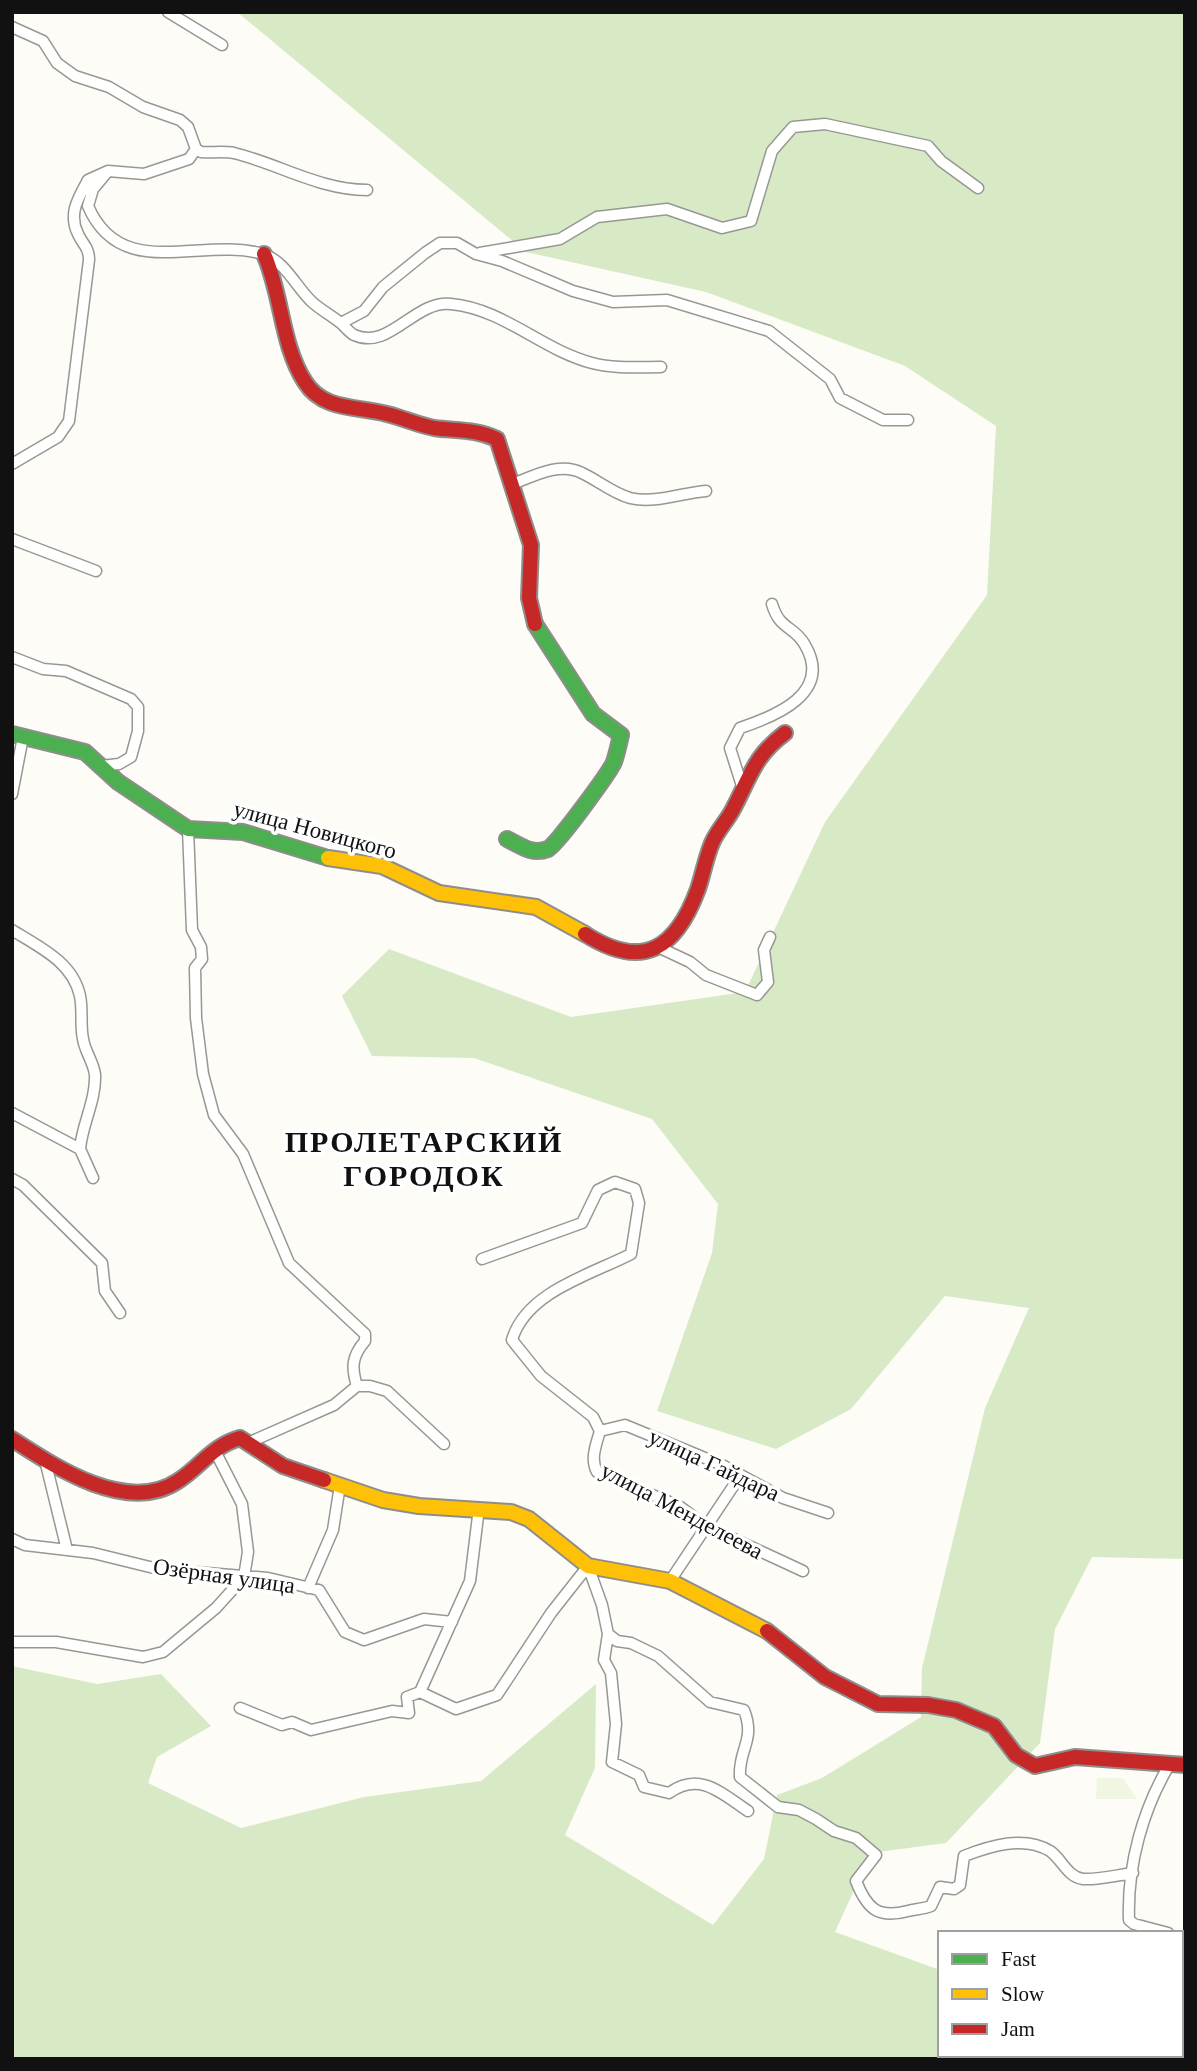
<svg xmlns="http://www.w3.org/2000/svg" width="1197" height="2071" viewBox="0 0 1197 2071" font-family="Georgia,serif">
<style>
.forest{fill:#d8eac5}
.pitch{fill:#f0f6e1}
.lines{fill:none;stroke-linecap:round;stroke-linejoin:round}
.street-casing{stroke:#979795;stroke-width:13}
.fast-casing{stroke:#8e8d8b;stroke-width:18}
.slow-casing{stroke:#8e8d8b;stroke-width:18}
.jam-casing{stroke:#8e8d8b;stroke-width:18}
.street{stroke:#fffffe;stroke-width:10}
.fast{stroke:#4caf50;stroke-width:14}
.slow{stroke:#ffc107;stroke-width:14}
.jam{stroke:#c62828;stroke-width:14}
.labels{text-anchor:middle;dominant-baseline:central;stroke-width:7;stroke-linejoin:round;paint-order:stroke}
.street-label{font-size:23px;fill:#111;stroke:#fff}
.district-label{font-size:30px;font-weight:bold;letter-spacing:2px;fill:#111;stroke:#fff}
</style>
<rect width="100%" height="100%" fill="#fdfcf7"/>
<!-- forest -->
<path class="forest" d="M237,12H1185V1559L1092,1557L1055,1629L1040,1743L946,1843L871,1853L835,1932L940,1970V2055H1181L1185,2059H12V1666L97,1684L161,1674L211,1726L157,1757L148,1783L241,1828L364,1797L481,1781L596,1684L595,1768L565,1835L713,1925L764,1859L777,1795L822,1778L921,1717L922,1668L985,1408L1029,1308L945,1296L851,1409L776,1449L657,1411L712,1253L718,1204L652,1119L474,1058L372,1056L342,996L389,949L571,1017L745,992L825,822L987,595L996,426L905,366L706,292L526,252Z"/>
<!-- pitch -->
<path class="pitch" d="M1097,1778H1123L1137,1799H1096Z"/>
<g class="lines">
<!-- street casing -->
<g class="street-casing">
<path id="street" d="M168,12L222,45
M12,27L43,41L57,63L75,76L109,87L143,107L180,120L188,127L196,149L201,152C212,153 223,151 234,153C279,164 320,190 367,190
M108,171L93,189L88,206C121,283 201,236 263,254C285,261 296,287 312,302C321,310 332,316 342,324C345,327 350,333 354,335C390,351 414,300 451,304C504,309 542,350 592,363C615,369 638,367 661,367
M480,253L560,239L597,217L667,209L722,228L751,221L772,151L793,127L825,124L928,146L941,161L978,188
M341,323L364,311L383,287L425,253L440,243H457L476,254L502,261L573,291L613,302L667,300L769,331L830,379L840,398L883,420H908
M12,464L58,437L69,421L89,260C89,247 83,245 78,234C68,214 78,198 88,180L108,171L144,174L189,159L196,149
M510,485C532,477 559,461 582,473C599,481 612,493 630,498C655,504 681,493 706,491
M12,539L96,571
M12,657L43,669L66,671L131,699L138,707V731L131,757L119,764L101,766
M742,786L730,748L740,728C776,716 833,693 805,645C794,625 780,631 772,604
M12,794L23,737
M188,829L192,930L201,947L202,959L195,968L196,1018L203,1074L214,1115L243,1154L289,1263L365,1334V1341C352,1356 351,1367 357,1386
M12,930C39,947 73,962 80,996C83,1010 80,1025 83,1039C85,1052 94,1063 95,1075C96,1101 82,1124 80,1149
M658,947L690,962L706,975L757,995L768,982L764,950L770,937
M12,1113L80,1149L93,1178
M12,1179L23,1185L102,1263L105,1291L120,1313
M482,1259L582,1223L598,1190L615,1182L635,1189L639,1203L631,1254C590,1275 526,1292 512,1340L541,1376L593,1417L600,1431
M600,1431C596,1445 590,1459 597,1472L679,1506L706,1526L803,1571
M600,1431L625,1425L722,1465L783,1498L828,1513
M250,1442L334,1405L357,1386H370L387,1391L444,1444
M45,1460L67,1550
M12,1539L25,1545L93,1553L158,1569L268,1578L319,1590L345,1632L364,1640L424,1619L452,1622
M588,1566L602,1605L608,1634L617,1641L631,1643L658,1656L710,1702L744,1710C756,1741 738,1749 740,1777L778,1807L799,1810L816,1819L834,1831L856,1838L876,1855L856,1881C867,1909 878,1919 908,1911C916,1909 923,1909 931,1906L940,1887L954,1889L960,1885L964,1856C990,1846 1024,1835 1050,1851C1062,1859 1067,1877 1083,1879C1099,1880 1117,1875 1133,1873
M670,1581L740,1476
M308,1588L333,1530L340,1485
M608,1634L604,1660L611,1673L616,1724L612,1762L639,1775L644,1787L669,1793C700,1771 721,1793 748,1811
M12,1642H56L143,1657L163,1652L216,1608L244,1577L248,1552L242,1504L214,1449
M420,1692L470,1581L479,1508
M240,1708L282,1725L292,1722L311,1730L392,1711L409,1713L407,1697L420,1692L456,1709L497,1695L551,1613L588,1566
M1168,1933L1134,1924L1129,1920C1127,1865 1143,1808 1171,1762
M1181,1938L1185,1941"/>
</g>
<!-- fast casing -->
<g class="fast-casing">
<path id="fast" d="M12,734L85,752L118,782L188,829L243,832L328,858
M507,839C521,846 532,855 548,849C555,847 610,772 614,762C617,753 619,744 621,735L593,714L535,624"/>
</g>
<!-- slow casing -->
<g class="slow-casing">
<path id="slow" d="M328,858L382,866L439,893L536,907L585,934
M324,1480L383,1500L419,1506L511,1512L529,1519L588,1566L670,1581L767,1631"/>
</g>
<!-- jam casing -->
<g class="jam-casing">
<path id="jam" d="M264,254C282,294 281,345 305,382C323,411 358,406 387,414C403,418 418,425 434,428C456,431 476,429 497,439L531,545L529,598L535,624
M585,934C643,971 676,949 698,889C703,874 706,857 712,843C717,831 726,822 732,811C750,778 753,757 785,733
M12,1439C55,1467 127,1515 178,1481C201,1466 212,1446 240,1438L283,1466L324,1480
M767,1631L825,1677L878,1704L928,1705L956,1710L994,1726L1016,1755L1035,1766L1075,1757L1185,1765"/>
</g>
<!-- street -->
<use href="#street" class="street"/>
<!-- fast -->
<use href="#fast" class="fast"/>
<!-- slow -->
<use href="#slow" class="slow"/>
<!-- jam -->
<use href="#jam" class="jam"/>
</g>
<g class="labels">
<!-- street labels -->
<g class="street-label">
<text transform="translate(315 830) rotate(15)">улица Новицкого</text>
<text transform="translate(714 1465) rotate(25)">улица Гайдара</text>
<text transform="translate(682 1511) rotate(28)">улица Менделеева</text>
<text transform="translate(224 1576) rotate(8)">Озёрная улица</text>
</g>
<!-- district labels -->
<g class="district-label">
<text x="424" y="1141">ПРОЛЕТАРСКИЙ<tspan x="424" dy="34">ГОРОДОК</tspan></text>
</g>
</g>
<!-- border -->
<rect width="1197" height="2071" fill="none" stroke="#111111" stroke-width="28"/>
<!-- legend -->
<rect x="938" y="1931" width="245" height="126" fill="#ffffff" stroke="#a0a0a0" stroke-width="2"/>
<rect x="952" y="1954" width="35" height="10" fill="#4caf50" stroke="#a0a0a0" stroke-width="2"/>
<text x="1001" y="1966" font-size="21" fill="#111111">Fast</text>
<rect x="952" y="1989" width="35" height="10" fill="#ffc107" stroke="#a0a0a0" stroke-width="2"/>
<text x="1001" y="2001" font-size="21" fill="#111111">Slow</text>
<rect x="952" y="2024" width="35" height="10" fill="#c62828" stroke="#a0a0a0" stroke-width="2"/>
<text x="1001" y="2036" font-size="21" fill="#111111">Jam</text>
</svg>
